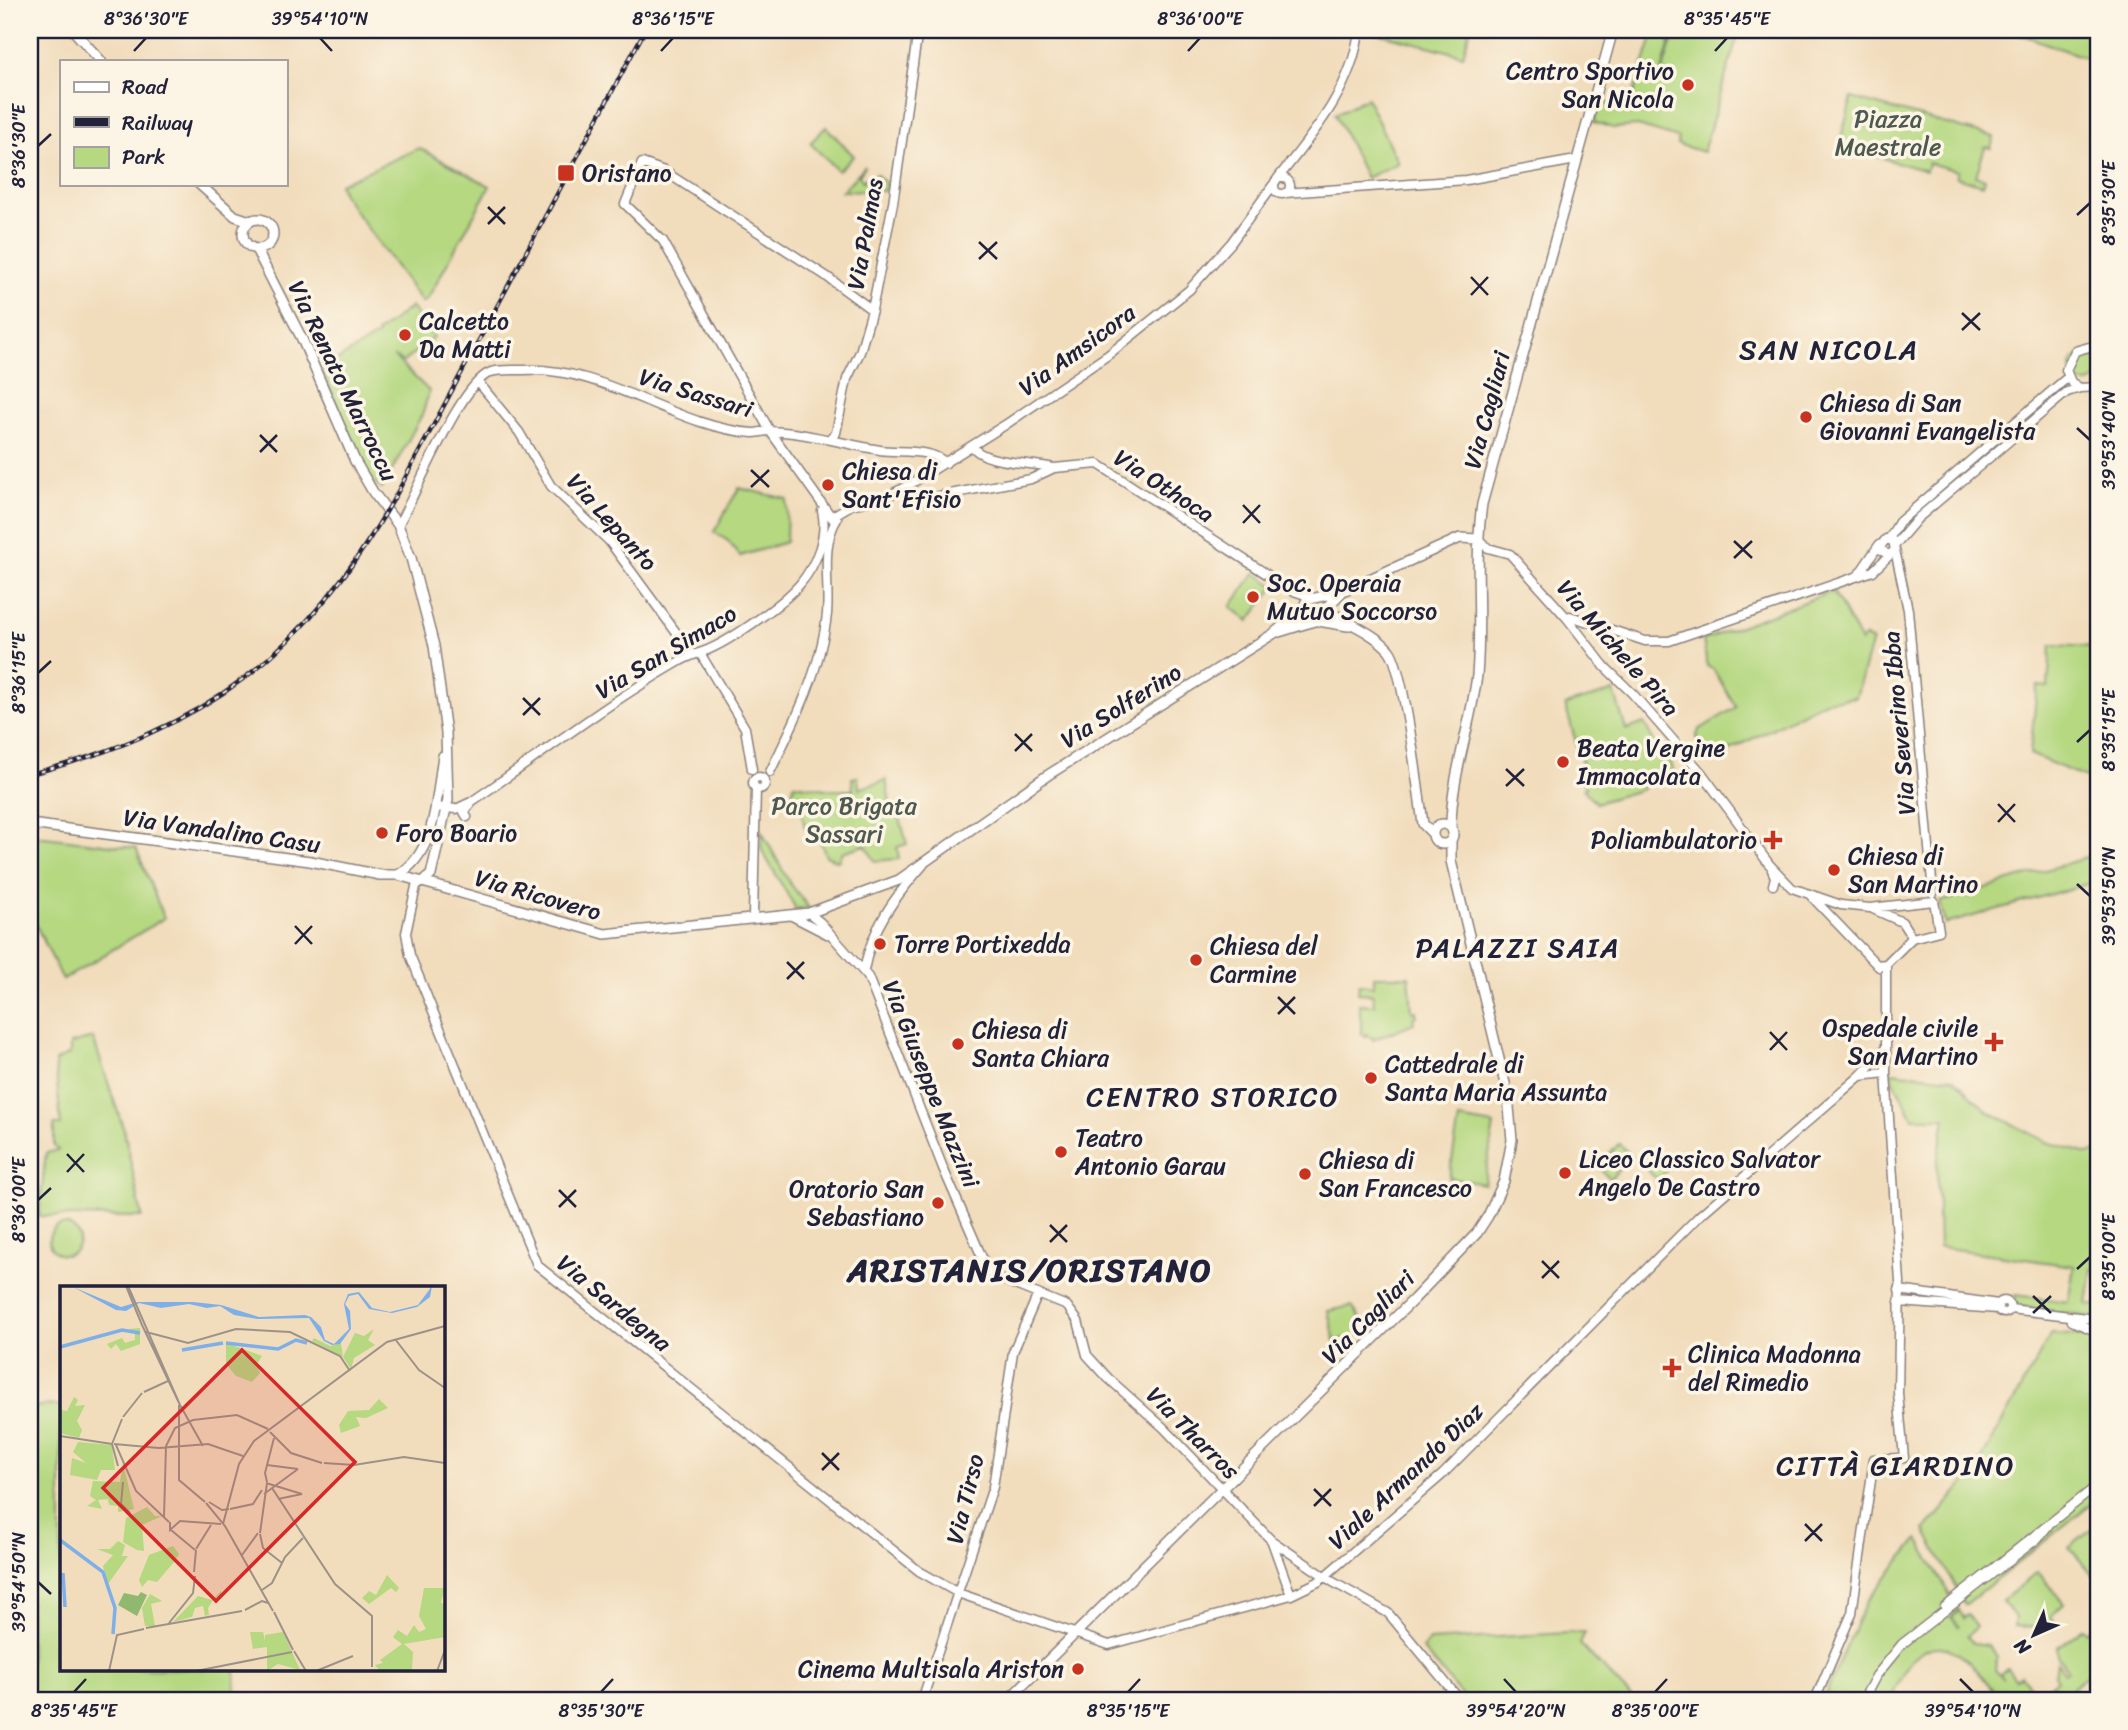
<svg xmlns="http://www.w3.org/2000/svg" width="2128" height="1730" viewBox="0 0 2128 1730" font-family="Sriracha,sans-serif">
<style>
.green{fill:#b5d881;stroke:#6c7d5e;stroke-width:2}
.lines{fill:none;stroke-linecap:round;stroke-linejoin:round}
.tertiary-casing{stroke:#8a7f7b;stroke-width:11}
.secondary-casing{stroke:#8a7f7b;stroke-width:12}
.tertiary{stroke:#fff;stroke-width:8}
.secondary{stroke:#fff;stroke-width:9}
.rail-casing{stroke:#22223b;stroke-width:4.5}
.rail{stroke:#fcf5e5;stroke-width:2;stroke-dasharray:5;stroke-linecap:butt}
.ticks{fill:none;stroke:#22223b;stroke-width:2.5}
.poi-dot{fill:#c8321e;stroke:#fcf5e5;stroke-width:2.5}
.labels{text-anchor:middle;dominant-baseline:central;stroke-width:7;stroke-linejoin:round;paint-order:stroke}
.poi-label{font-size:24px;fill:#22223b;stroke:#fcf5e5;text-anchor:start}
.park-label{font-size:24px;fill:#4e5950;stroke:#fcf5e5}
.street-label{font-size:24px;fill:#22223b;stroke:#fcf5e5}
.quarter-label{font-size:28px;letter-spacing:2px;fill:#22223b;stroke:#fcf5e5}
.district-label{font-size:32px;font-weight:bold;letter-spacing:2px;fill:#22223b;stroke:#fcf5e5}
.inset-river{fill:none;stroke:#7eafe9;stroke-width:3.5}
.inset-road{fill:none;stroke:#9e9288;stroke-width:2}
.view{fill:#d62828;fill-opacity:0.15;stroke:#d62828;stroke-width:3.5}
.inset-edge{fill:none;stroke:#22223b;stroke-width:3.5}
.neatline{fill:none;stroke:#22223b;stroke-width:2.5}
.ticks-label{font-size:18px;text-anchor:middle;fill:#22223b}
</style>
<rect width="100%" height="100%" fill="#fcf5e5"/>
<filter id="ink" filterUnits="userSpaceOnUse"><feTurbulence type="fractalNoise" baseFrequency=".0143" numOctaves="2"/><feDisplacementMap in="SourceGraphic" scale="14" xChannelSelector="R" yChannelSelector="G"/><feConvolveMatrix kernelMatrix="1 2 1 2 8 2 1 2 1" color-interpolation-filters="sRGB"/></filter>
<filter id="wash" filterUnits="userSpaceOnUse"><feTurbulence type="fractalNoise" baseFrequency=".00686" numOctaves="4" result="noise"/><feDisplacementMap in="SourceGraphic" scale="28" xChannelSelector="R" yChannelSelector="G"/><feGaussianBlur stdDeviation="1.57" result="paint"/><feColorMatrix in="noise" values="0 0 0 0 0 0 0 0 0 0 0 0 0 0 0 0 0 1.4 0 .05"/><feComposite in="paint" operator="in"/></filter>
<g filter="url(#wash)">
<rect width="100%" height="100%" fill="#f1dcbb"/>
<!-- green -->
<path class="green" d="M1365,30H1470L1463,55Z
M1673,30L1660,78L1676,30H1720L1738,35L1703,152L1677,144L1678,138L1638,126L1613,128L1594,122L1601,101L1629,109L1654,31Z
M2019,30H2098V62L2017,33Z
M1367,98L1398,163L1366,178L1335,114Z
M1852,98L1994,137L1991,148L1985,147L1976,176L1985,179L1983,185L1956,177L1958,171L1928,163L1926,171L1839,145Z
M826,127L854,156L838,171L810,143Z
M419,148L490,186L427,300L422,302L344,196L339,184Z
M865,166L859,176L863,181L866,178L869,180L876,174L886,183L884,191H842Z
M411,307L434,337L403,362L393,356L429,391L423,413L382,489L367,476L322,370L378,335L377,333Z
M2071 368a15 15 0 1 1 30 0a15 15 0 1 1-30 0Z
M739,488L787,499L786,542L740,556L728,541L714,532Z
M1255,573L1275,586L1249,621L1231,607Z
M1833,591L1861,642L1864,637L1872,640L1856,697L1825,701L1723,754L1703,749L1696,738L1699,730L1736,707L1713,669L1707,666L1703,640Z
M2051,645L2098,647V783L2030,754L2037,686L2048,687Z
M1614,691L1626,730L1644,723L1656,745L1669,757L1675,775L1642,784L1643,789L1596,803L1583,789L1586,787L1579,775L1583,766L1565,705Z
M858,777L859,789L886,780L892,815L899,814L907,844L897,847L899,859L875,861L865,845L842,852L838,861L826,856L819,837L805,828L799,801H791L794,784L833,790H853L852,778Z
M762,832L789,882L809,908L796,909L761,849Z
M36,836L136,848L164,918L63,980L30,913V838Z
M2098,854V881L1945,924L1940,902Z
M1374,976H1409L1412,1011H1416L1417,1016L1413,1017L1414,1023L1373,1040L1372,1037H1365L1367,1034H1362L1359,1004L1374,1005L1373,994L1358,993L1359,984L1374,986Z
M93,1038L124,1130L142,1217L39,1216L46,1153L58,1150L54,1146V1125H61L55,1061L70,1054V1044Z
M1889,1072L1953,1078L1987,1111L2047,1142L2088,1154L2098,1152V1269H2092L2087,1304L2098,1306V1318L2021,1307L2016,1302L2015,1295L2068,1302L2074,1266L1939,1247L1937,1164L1945,1118H1913Z
M1459,1119L1494,1125L1484,1184L1449,1178Z
M1619,1144L1632,1156L1610,1179L1597,1166Z
M1648,1147L1669,1168L1658,1180L1636,1160Z
M49 1240a15 15 0 1 1 30 0a15 15 0 1 1-30 0Z
M1352,1306L1361,1320L1359,1328L1362,1335L1335,1341L1328,1311Z
M2051,1334L2098,1336V1498L1965,1605L1925,1530L1975,1471Z
M61,1405V1669H235L236,1700H30V1412L39,1406Z
M2091,1529L2098,1538V1575L2093,1576L2069,1547Z
M1918,1539L1958,1610L1951,1617L1959,1627L1952,1617L1959,1611L1964,1618L1968,1615L1977,1627L1967,1636L1973,1643L1988,1645L1997,1656L1995,1670L2003,1679L2000,1674L2007,1668L2016,1679L2021,1675L2033,1690L2020,1700H2001C1982,1677 1950,1625 1915,1657C1904,1666 1897,1688 1890,1700H1823L1866,1602Z
M2038,1572L2064,1604L2051,1616L2054,1621L2045,1628L2014,1626L2015,1617L2002,1601Z
M2098,1623V1666L2058,1700H2032L2058,1679L2055,1675L2057,1662L2065,1672L2068,1670L2058,1657V1647L2084,1628L2087,1632Z
M1585,1632L1580,1644L1634,1700H1466L1422,1649L1429,1641Z"/>
</g>
<g filter="url(#ink)">
<g class="lines">
<!-- tertiary casing -->
<g class="tertiary-casing">
<path id="tertiary" d="M1274 186a8 8 0 1 1 16 0a8 8 0 1 1-16 0Z
M1278,178C1313,134 1353,87 1359,30
M1285,193L1466,180L1576,160
M2098,350L2089,347L2075,351L2066,370L2071,382L2080,388L2098,387
M479,383L519,432L551,486L609,541L692,654
M830,439L836,433L847,379L860,352L872,310L893,203L918,30
M972,446C983,464 1032,462 1054,468
M904,488L912,501L1031,479L1054,468L1098,464L1291,590L1314,598
M831,517L851,505L883,498L904,488L1005,425L1108,355L1189,290L1231,243L1273,185
M835,522L770,431L663,241L625,204L642,163L664,171L826,276L872,310
M398,525C417,493 460,383 491,372C501,369 514,370 523,370C606,366 673,427 753,433C758,433 764,431 769,431C806,432 843,444 880,450C900,453 930,448 946,463
M1478,539L1488,548L1510,554L1567,618L1605,667L1632,693L1701,772L1769,864L1792,888L1841,905L1870,908L1934,901L1939,931L1912,938L1886,964L1877,965
M1889,539L1899,522L2068,377
M1895,545L1918,518L2067,392L2080,388
M1895,550L1908,610L1933,893
M1859,574L1879,545
M1567,618L1570,616L1645,641H1669L1873,571L1895,550L1893,541L1886,539L1879,548L1888,555
M700,653L745,728L752,769
M770,772C794,723 821,670 827,614C830,582 820,547 837,519
M753 783a6 6 0 1 1 12 0a6 6 0 1 1-12 0Z
M435,807L456,809L471,802C539,756 605,705 675,664C683,659 690,656 699,653C724,646 782,605 800,584C816,565 828,535 822,511
M467,817L464,812L470,805
M1772,870L1775,877L1773,885
M417,882L406,933L410,955L537,1265L919,1571L958,1593L1109,1645L1291,1595L1318,1582L1442,1475L1698,1217L1860,1076L1886,1048
M1811,896L1879,967
M1873,909L1902,922L1912,938
M809,913L820,922L868,977L943,1168L988,1271L993,1276L1067,1306L1078,1321L1087,1355L1108,1378L1164,1428L1271,1540L1333,1582L1388,1613L1460,1700
M790,915L827,934
M753,917L756,788
M864,970C872,927 894,898 923,865
M1860,1076L1886,1073
M1899,1290L1998,1304
M1998 1307a6 6 0 1 1 12 0a6 6 0 1 1-12 0Z
M1899,1302L1998,1309
M2010,1309L2095,1319
M2072,1321L2093,1330
M2093,1325L2098,1338
M1272,1542L1291,1595
M1945,1607L2098,1485
M922,1700L993,1487L1013,1352L1038,1294
M1815,1700L1852,1613L1874,1459L1904,1458L1898,1393L1900,1282L1886,1073V964
M1863,1700L1876,1676L1902,1644L2038,1538L2048,1526"/>
</g>
<!-- secondary casing -->
<g class="secondary-casing">
<path id="secondary" d="M73,30L101,61
M199,184L235,216L250,221
M243 234a15 15 0 1 1 30 0a15 15 0 1 1-30 0Z
M256,249L302,339L355,461L373,492L398,525L411,558L434,646L446,733L448,800L431,875L421,883
M1326,610C1346,622 1373,632 1389,650C1404,668 1419,795 1423,824L1433,834
M1318,621L1348,626
M1279,632L1321,619L1325,609L1342,592
M30,824L310,861L380,875H398L605,934L809,913L899,880L1048,775L1273,634L1302,610L1307,600L1343,591L1460,538L1478,539
M1433 834a10 10 0 1 1 20 0a10 10 0 1 1-20 0Z
M1451,827C1451,776 1471,726 1477,675C1482,618 1474,560 1482,504L1613,30
M398,875C437,852 436,797 443,756
M1008,1700L1414,1299L1477,1233L1488,1216L1504,1181L1512,1140L1508,1096L1451,861V840"/>
</g>
<!-- tertiary -->
<use href="#tertiary" class="tertiary"/>
<!-- secondary -->
<use href="#secondary" class="secondary"/>
<!-- rail casing -->
<g class="rail-casing">
<path id="rail" d="M30,774C206,729 306,654 396,495L645,30"/>
</g>
<!-- rail -->
<use href="#rail" class="rail"/>
</g>
</g>
<!-- ticks -->
<path class="ticks" d="M320,38L332,51M134,51L146,38M661,51L673,38M1188,51L1200,38M1715,51L1727,38M38,146L51,134M488,207L505,224M2077,215L2090,203M488,224L505,207M979,242L997,259M979,259L997,242M1471,277L1488,295M1471,295L1488,277M1962,313L1980,330M1962,330L1980,313M2077,428L2090,440M260,435L277,452M260,452L277,435M751,470L769,487M751,487L769,470M1243,505L1260,523M1243,523L1260,505M1734,541L1752,558M1734,558L1752,541M38,673L51,661M523,698L540,715M523,715L540,698M1015,734L1032,751M2077,742L2090,730M1015,751L1032,734M1506,769L1524,786M1506,786L1524,769M1998,804L2015,822M1998,822L2015,804M2077,884L2090,896M295,926L312,944M295,944L312,926M787,962L804,979M787,979L804,962M1278,997L1295,1014M1278,1014L1295,997M1770,1032L1787,1050M1770,1050L1787,1032M67,1154L84,1172M67,1172L84,1154M559,1190L576,1207M38,1200L51,1188M559,1207L576,1190M1050,1225L1067,1242M1050,1242L1067,1225M1542,1261L1559,1278M2077,1269L2090,1257M1542,1278L1559,1261M2033,1296L2051,1313M2033,1313L2051,1296M822,1453L839,1470M822,1470L839,1453M1314,1489L1331,1506M1314,1506L1331,1489M1805,1524L1822,1541M1805,1541L1822,1524M38,1582L51,1594M1504,1679L1516,1692M1960,1679L1973,1692M74,1692L86,1679M601,1692L613,1679M1128,1692L1140,1679M1655,1692L1667,1679"/>
<!-- markers -->
<g class="poi-dot">
<circle cx="1688" cy="85" r="7"/>
<rect x="557" y="164" width="18" height="18" rx="3.5"/>
<circle cx="405" cy="335" r="7"/>
<circle cx="1806" cy="417" r="7"/>
<circle cx="828" cy="485" r="7"/>
<circle cx="1253" cy="597" r="7"/>
<circle cx="1563" cy="762" r="7"/>
<circle cx="382" cy="833" r="7"/>
<path d="M1769.5 829.5h7v7h7v7h-7v7h-7v-7h-7v-7h7z"/>
<circle cx="1834" cy="870" r="7"/>
<circle cx="880" cy="944" r="7"/>
<circle cx="1196" cy="960" r="7"/>
<path d="M1990.5 1031.5h7v7h7v7h-7v7h-7v-7h-7v-7h7z"/>
<circle cx="958" cy="1044" r="7"/>
<circle cx="1371" cy="1078" r="7"/>
<circle cx="1061" cy="1152" r="7"/>
<circle cx="1565" cy="1173" r="7"/>
<circle cx="1305" cy="1174" r="7"/>
<circle cx="938" cy="1203" r="7"/>
<path d="M1668.5 1357.5h7v7h7v7h-7v7h-7v-7h-7v-7h7z"/>
<circle cx="1078" cy="1669" r="7"/>
</g>
<g class="labels">
<!-- poi labels -->
<g class="poi-label">
<text x="1674" y="71" text-anchor="end">Centro Sportivo<tspan x="1674" dy="28">San Nicola</tspan></text>
<text x="582" y="173">Oristano</text>
<text x="419" y="321">Calcetto<tspan x="419" dy="28">Da Matti</tspan></text>
<text x="1820" y="403">Chiesa di San<tspan x="1820" dy="28">Giovanni Evangelista</tspan></text>
<text x="842" y="471">Chiesa di<tspan x="842" dy="28">Sant'Efisio</tspan></text>
<text x="1267" y="583">Soc. Operaia<tspan x="1267" dy="28">Mutuo Soccorso</tspan></text>
<text x="1577" y="748">Beata Vergine<tspan x="1577" dy="28">Immacolata</tspan></text>
<text x="396" y="833">Foro Boario</text>
<text x="1757" y="840" text-anchor="end">Poliambulatorio</text>
<text x="1848" y="856">Chiesa di<tspan x="1848" dy="28">San Martino</tspan></text>
<text x="894" y="944">Torre Portixedda</text>
<text x="1210" y="946">Chiesa del<tspan x="1210" dy="28">Carmine</tspan></text>
<text x="1978" y="1028" text-anchor="end">Ospedale civile<tspan x="1978" dy="28">San Martino</tspan></text>
<text x="972" y="1030">Chiesa di<tspan x="972" dy="28">Santa Chiara</tspan></text>
<text x="1385" y="1064">Cattedrale di<tspan x="1385" dy="28">Santa Maria Assunta</tspan></text>
<text x="1075" y="1138">Teatro<tspan x="1075" dy="28">Antonio Garau</tspan></text>
<text x="1579" y="1159">Liceo Classico Salvator<tspan x="1579" dy="28">Angelo De Castro</tspan></text>
<text x="1319" y="1160">Chiesa di<tspan x="1319" dy="28">San Francesco</tspan></text>
<text x="924" y="1189" text-anchor="end">Oratorio San<tspan x="924" dy="28">Sebastiano</tspan></text>
<text x="1688" y="1354">Clinica Madonna<tspan x="1688" dy="28">del Rimedio</tspan></text>
<text x="1064" y="1669" text-anchor="end">Cinema Multisala Ariston</text>
</g>
<!-- park labels -->
<g class="park-label">
<text x="1888" y="119">Piazza<tspan x="1888" dy="28">Maestrale</tspan></text>
<text x="844" y="806">Parco Brigata<tspan x="844" dy="28">Sassari</tspan></text>
</g>
<!-- street labels -->
<g class="street-label">
<text transform="translate(865 234) rotate(-80)">Via Palmas</text>
<text transform="translate(1077 350) rotate(-36)">Via Amsicora</text>
<text transform="translate(343 381) rotate(64)">Via Renato Marroccu</text>
<text transform="translate(696 393) rotate(17)">Via Sassari</text>
<text transform="translate(1487 410) rotate(-75)">Via Cagliari</text>
<text transform="translate(1164 486) rotate(33)">Via Othoca</text>
<text transform="translate(612 522) rotate(48)">Via Lepanto</text>
<text transform="translate(1618 648) rotate(49)">Via Michele Pira</text>
<text transform="translate(666 652) rotate(-31)">Via San Simaco</text>
<text transform="translate(1121 706) rotate(-32)">Via Solferino</text>
<text transform="translate(1899 723) rotate(-95)">Via Severino Ibba</text>
<text transform="translate(222 831) rotate(8)">Via Vandalino Casu</text>
<text transform="translate(538 895) rotate(16)">Via Ricovero</text>
<text transform="translate(931 1084) rotate(68)">Via Giuseppe Mazzini</text>
<text transform="translate(614 1303) rotate(39)">Via Sardegna</text>
<text transform="translate(1368 1317) rotate(-45)">Via Cagliari</text>
<text transform="translate(1193 1433) rotate(45)">Via Tharros</text>
<text transform="translate(1406 1476) rotate(-43)">Viale Armando Diaz</text>
<text transform="translate(965 1499) rotate(-76)">Via Tirso</text>
</g>
<!-- quarter labels -->
<g class="quarter-label">
<text x="1829" y="349">SAN NICOLA</text>
<text x="1518" y="947">PALAZZI SAIA</text>
<text x="1213" y="1096">CENTRO STORICO</text>
<text x="1896" y="1465">CITTÀ GIARDINO</text>
</g>
<!-- district labels -->
<g class="district-label">
<text x="1030" y="1270">ARISTANIS/ORISTANO</text>
</g>
</g>
<!-- overview -->
<g transform="translate(60 1286)">
<rect width="385" height="385" fill="#f1dcbb"/>
<path d="M80,42V58L61,65L56,58L51,63L47,58L62,52L65,57L75,54V46L68,43ZM314,43L308,54L315,59L294,72L291,83L283,71L252,55L254,52L270,60L281,57L283,71L295,47L304,50ZM166,57L202,70L197,78L200,87L192,96L176,90L166,78ZM14,111L18,114L15,120L25,119L17,135L22,144L19,152L0,147V124L7,125ZM319,113L328,122L306,132L296,131L300,140L281,147L279,139L288,125L309,124ZM18,156L52,159L55,184H41L37,194L10,189L12,172L26,177L13,166ZM63,177L74,223L58,226V220L49,219L48,213L38,214L42,223L27,220L36,214L30,210L33,195L60,196ZM87,221L95,230H102L82,239L84,265L77,264L63,256L66,232ZM58,255L65,259L62,270H68L48,298L43,280L53,269L37,263H50ZM113,260L119,268L114,276L97,296L88,294L82,301L79,294L89,269ZM327,289L339,302L336,306L331,302L309,318L302,312L309,305L316,309ZM364,302H385L381,316L385,320V351L344,358L353,366L352,385H320L315,379L323,377L320,374L342,358L333,351L338,344L347,350L354,339L359,346L366,343L359,330ZM161,305L162,311L154,312L148,322L149,329L145,330L143,320L135,322L132,331L113,336L138,310L152,314ZM90,308L102,315L91,318L95,340H85L82,322ZM190,346H203L205,355V349L223,346L240,384L218,378L207,385V361L193,363Z" fill="#b5d881"/>
<path d="M81,306L87,309L77,330L58,319L64,307L78,310Z" fill="#90b86f"/>
<path d="M372,0L370,11L357,21L332,27L309,23L298,8L289,10L285,18L290,25L291,43L280,58L272,59L264,55L249,32L197,33L174,29L160,20L147,22L129,18L101,22L79,17L66,25L56,24L13,1L61,21L78,16H133L161,19L199,31L245,29L251,31L261,41L265,54L274,58L289,43L284,18L288,8L299,6L312,22L330,26L358,19Z" fill="#7eafe9"/>
<path class="inset-river" d="M166,57L218,63L236,54L247,57M0,61L62,44L80,47M122,64L163,57M0,254L43,286L55,322L53,348M3,287L5,321"/>
<path class="inset-road" d="M66,0L82,39L120,119L68,0M86,46L128,57L176,43L230,46L280,70L290,85M335,53L359,84L385,102M84,106L108,95M119,119V194L145,216M120,119L143,160M63,131L82,107M210,146L231,167L262,177M0,150L52,158M54,158L99,162L148,158L183,170M56,159L76,205L109,236M264,177L294,179L344,171L385,177M207,179L238,183M58,180L52,158L62,133M63,196L61,218L70,227M207,196L205,187L214,152M206,197L242,208L218,213M212,202L275,298L312,330V381M204,208L238,183M149,216L162,224L169,223M146,217L165,240L213,325M170,223L193,218L202,204M104,231L106,160L115,142L133,134L177,129L208,143M110,236V244L120,235L161,238M163,238L179,178L194,155L327,56L385,40M111,244L135,264M200,247L207,197M200,248L203,262L222,277M136,263L151,239M182,269L198,247M134,286L136,264M202,304L212,297L225,271L243,252M185,324L202,315L208,317M214,326L233,364M109,337L133,307L135,290M86,342L182,325M234,365L246,385M49,385L57,349L84,343M136,385L232,366M256,385L293,370M377,385L385,364"/>
<path class="view" d="M182,64L295,176L156,315L43,202Z"/>
<rect width="385" height="385" class="inset-edge"/>
</g>
<!-- margin -->
<rect width="2128" height="1730" fill="none" stroke="#fcf5e5" stroke-width="77"/>
<!-- legend -->
<rect x="60" y="60" width="228" height="126" fill="#fcf5e5" stroke="#a5a1a1" stroke-width="2"/>
<rect x="74" y="82" width="35" height="10" fill="#ffffff" stroke="#a5a1a1" stroke-width="2"/>
<text x="122" y="94" font-size="21" fill="#22223b">Road</text>
<rect x="74" y="117" width="35" height="10" fill="#22223b" stroke="#a5a1a1" stroke-width="2"/>
<text x="122" y="130" font-size="21" fill="#22223b">Railway</text>
<rect x="74" y="147" width="35" height="21" fill="#b5d881" stroke="#a5a1a1" stroke-width="2"/>
<text x="122" y="164" font-size="21" fill="#22223b">Park</text>
<!-- north arrow -->
<g transform="translate(2034 1635) rotate(225)" stroke="#fcf5e5" stroke-width="5" paint-order="stroke">
<path d="M0-5L12 26L0 18L-12 26Z" fill="#22223b"/>
<text y="-10" font-size="19" font-weight="bold" text-anchor="middle" fill="#22223b">N</text>
</g>
<rect x="38" y="38" width="2052" height="1654" class="neatline"/>
<g class="ticks-label">
<text x="146" y="25">8°36'30"E</text>
<text x="320" y="25">39°54'10"N</text>
<text x="673" y="25">8°36'15"E</text>
<text x="1200" y="25">8°36'00"E</text>
<text x="1727" y="25">8°35'45"E</text>
<text transform="translate(19 146) rotate(-90)" y="6">8°36'30"E</text>
<text transform="translate(2109 203) rotate(-90)" y="6">8°35'30"E</text>
<text transform="translate(2109 440) rotate(-90)" y="6">39°53'40"N</text>
<text transform="translate(19 673) rotate(-90)" y="6">8°36'15"E</text>
<text transform="translate(2109 730) rotate(-90)" y="6">8°35'15"E</text>
<text transform="translate(2109 896) rotate(-90)" y="6">39°53'50"N</text>
<text transform="translate(19 1200) rotate(-90)" y="6">8°36'00"E</text>
<text transform="translate(2109 1257) rotate(-90)" y="6">8°35'00"E</text>
<text transform="translate(19 1582) rotate(-90)" y="6">39°54'50"N</text>
<text x="74" y="1717">8°35'45"E</text>
<text x="601" y="1717">8°35'30"E</text>
<text x="1128" y="1717">8°35'15"E</text>
<text x="1516" y="1717">39°54'20"N</text>
<text x="1655" y="1717">8°35'00"E</text>
<text x="1973" y="1717">39°54'10"N</text>
</g>
</svg>
